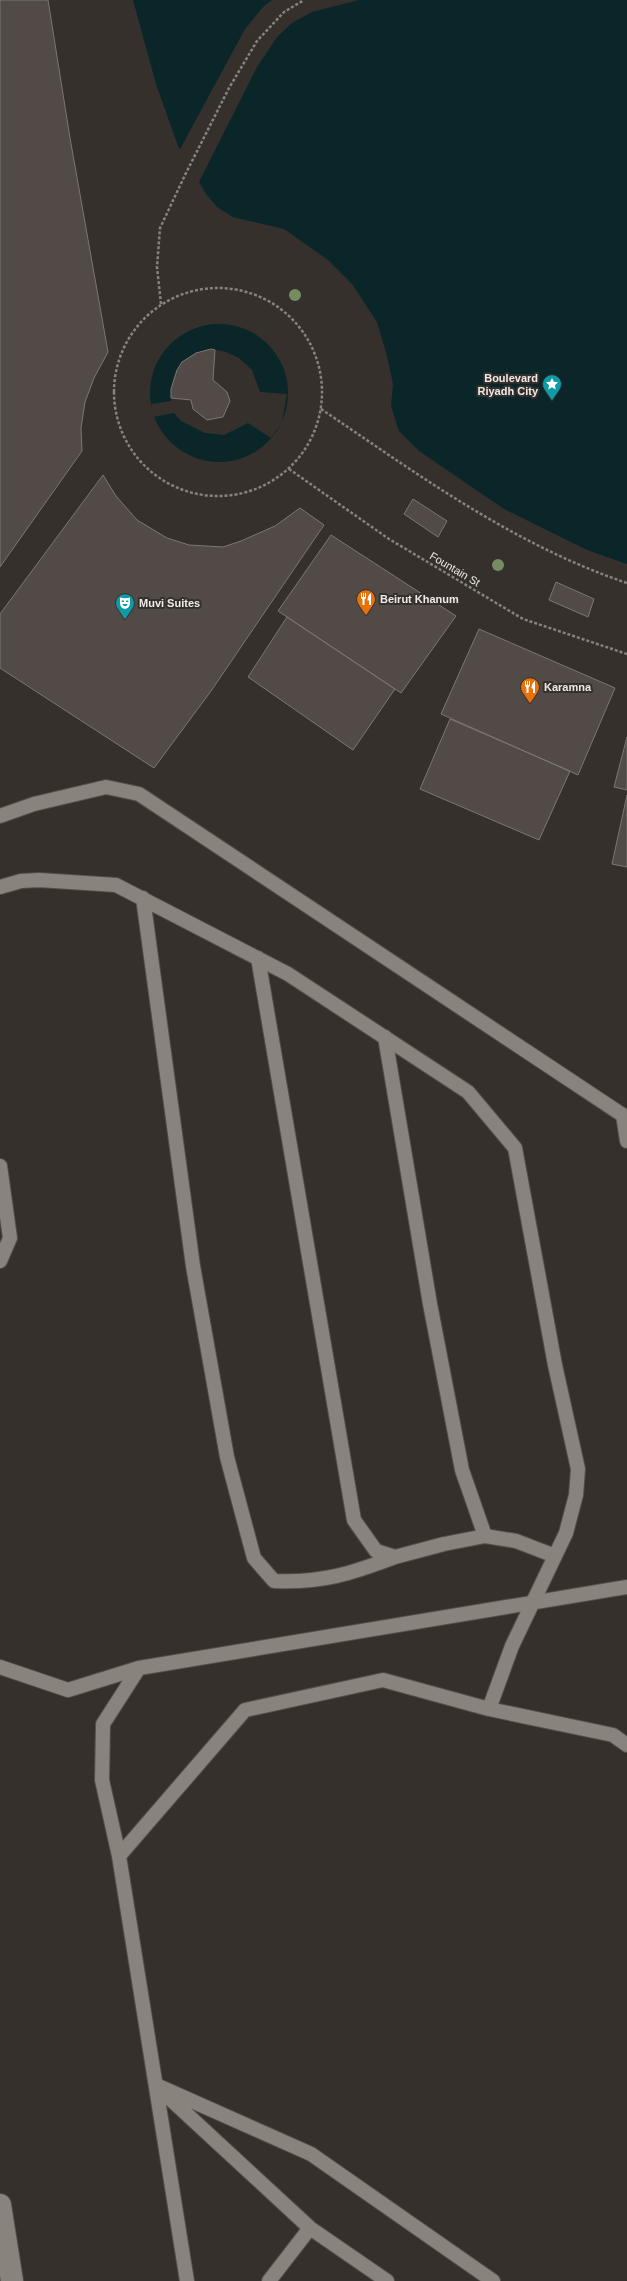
<svg xmlns="http://www.w3.org/2000/svg" width="627" height="2281" viewBox="0 0 627 2281" font-family="Arial,sans-serif">
<style>
.water{fill:#0a2629}
.pier{fill:#35302c}
.building{fill:#514a46;stroke:#7d7672}
.lines{fill:none;stroke-linecap:round;stroke-linejoin:round}
.service-casing{stroke:#534f4b;stroke-width:16}
.tertiary-casing{stroke:#534f4b;stroke-width:24}
.path{stroke:#86827e;stroke-width:2.5;stroke-dasharray:3 2;stroke-linecap:butt}
.service{stroke:#89837e;stroke-width:14}
.tertiary{stroke:#89837e;stroke-width:22}
.tree{fill:#758d61}
.labels{text-anchor:middle;dominant-baseline:central;stroke-width:4;stroke-linejoin:round;paint-order:stroke}
.poi-label{font-size:11px;font-weight:bold;fill:#eeeae7;stroke:#35302c;text-anchor:start}
.street-label{font-size:11px;fill:#eeeae7;stroke:#35302c}
</style>
<rect width="100%" height="100%" fill="#35302c"/>
<!-- water -->
<path class="water" d="M133,0H627V564L587,550L504,509L419,451L399,431L391,406L393,384L387,356L377,322L352,284L328,260L284,229L233,217L217,207L206,194L178,146L156,84Z
M150 393a69 69 0 1 1 138 0a69 69 0 1 1-138 0Z"/>
<!-- pier -->
<path class="pier" d="M272,0H359L312,12L292,23L277,37L257,67L198,184L179,151L245,29L264,6Z
M211,349L226,352L239,358L252,370L260,392L287,394L282,422L271,438L248,423L224,435L205,433L181,421L174,413L153,417L151,404L171,401L173,379L182,362L196,353Z"/>
<!-- building -->
<path class="building" d="M0,0H48L70,138L108,352L94,378L85,402L81,428L82,451L0,567Z
M211,349L215,350L213,380L227,392L230,401L223,417L207,420L193,409L191,400L171,398V389L177,370L182,362L196,353Z
M103,475L116,496L137,520L167,538L189,545L223,547L241,541L275,526L300,508L324,525L211,691L154,768L0,668V614Z
M413,499L447,521L438,537L404,514Z
M331,535L456,616L401,693L278,611Z
M556,582L594,599L588,617L549,600Z
M287,617L395,689L353,750L248,677Z
M479,629L615,688L578,775L441,714Z
M450,719L570,771L539,840L420,789Z
M627,737V790L614,787Z
M627,795V867L612,864Z"/>
<g class="lines">
<!-- service casing -->
<g class="service-casing">
<path id="service" d="M0,816L34,804L106,787L139,794L627,1118
M0,887L21,881L39,880L116,885L288,974L468,1092L515,1148L555,1365L578,1469L576,1495L566,1533L512,1646L489,1709
M143,898L193,1266L227,1457L254,1558L274,1581C322,1583 350,1574 395,1557
M258,958L354,1520L376,1551L395,1557L444,1544L485,1536
M385,1037L430,1304L462,1470L485,1536L516,1541L555,1556
M623,1115L627,1141
M0,1166L10,1238L0,1261
M0,1667L68,1690L139,1668L627,1587
M119,1856L102,1780L103,1724L139,1668
M156,2085L311,2154L493,2281
M165,2094L310,2228L387,2281
M187,2281L119,1856L245,1710L383,1680L489,1709L613,1735L627,1745
M269,2281L310,2228"/>
</g>
<!-- tertiary casing -->
<g class="tertiary-casing">
<path id="tertiary" d="M0,2205L12,2281"/>
</g>
<!-- path -->
<path class="path" d="M114 392a104 104 0 1 1 208 0a104 104 0 1 1-208 0Z
M161,304L157,267L160,228L186,173L229,88L257,41L284,12L304,0
M321,409C419,475 514,545 627,583
M289,469L389,539L523,619L627,654"/>
<!-- service -->
<use href="#service" class="service"/>
<!-- tertiary -->
<use href="#tertiary" class="tertiary"/>
</g>
<!-- trees -->
<g class="tree">
<circle cx="295" cy="295" r="6"/>
<circle cx="498" cy="565" r="6"/>
</g>
<!-- icons -->
<defs>
<g id="sight-pin" transform="scale(1)"><path d="M0 17L-7.5 6A9.5 9.5 0 1 1 7.5 6Z" fill="#0f9aa8" stroke="#35302c"/><path d="M0-6L1.8-2.2L6-1.7L2.9 1.2L3.7 5.4L0 3.3L-3.7 5.4L-2.9 1.2L-6-1.7L-1.8-2.2Z" fill="#fff"/></g>
<g id="restaurant-pin" transform="scale(1)"><path d="M0 17L-7.5 6A9.5 9.5 0 1 1 7.5 6Z" fill="#e8710a" stroke="#35302c"/><path d="M-5-6h1v4h1v-4h1v4h1v-4h1v5L-1.5 .5V6h-2V.5L-5-1ZM5-6V6H3V1.5H1.5Q1.5-4 5-6Z" fill="#fff"/></g>
<g id="theatre-pin" transform="scale(1)"><path d="M0 17L-7.5 6A9.5 9.5 0 1 1 7.5 6Z" fill="#0f9aa8" stroke="#35302c"/><path d="M-5-5.5Q0-4 5-5.5V0Q5 5 0 6Q-5 5-5 0ZM-3.3-2.5H-1v1.5H-3.3ZM1-2.5H3.3v1.5H1ZM-2.8 1Q0 5.5 2.8 1Z" fill="#fff"/></g>
</defs>
<g fill-rule="evenodd">
<use href="#sight-pin" x="552" y="384"/>
<use href="#restaurant-pin" x="366" y="599"/>
<use href="#theatre-pin" x="125" y="603"/>
<use href="#restaurant-pin" x="530" y="687"/>
</g>
<g class="labels">
<!-- poi labels -->
<g class="poi-label">
<text x="538" y="378" text-anchor="end">Boulevard<tspan x="538" dy="13">Riyadh City</tspan></text>
<text x="380" y="599">Beirut Khanum</text>
<text x="139" y="603">Muvi Suites</text>
<text x="544" y="687">Karamna</text>
</g>
<!-- street labels -->
<g class="street-label">
<text transform="translate(455 569) rotate(31)">Fountain St</text>
</g>
</g>
</svg>
